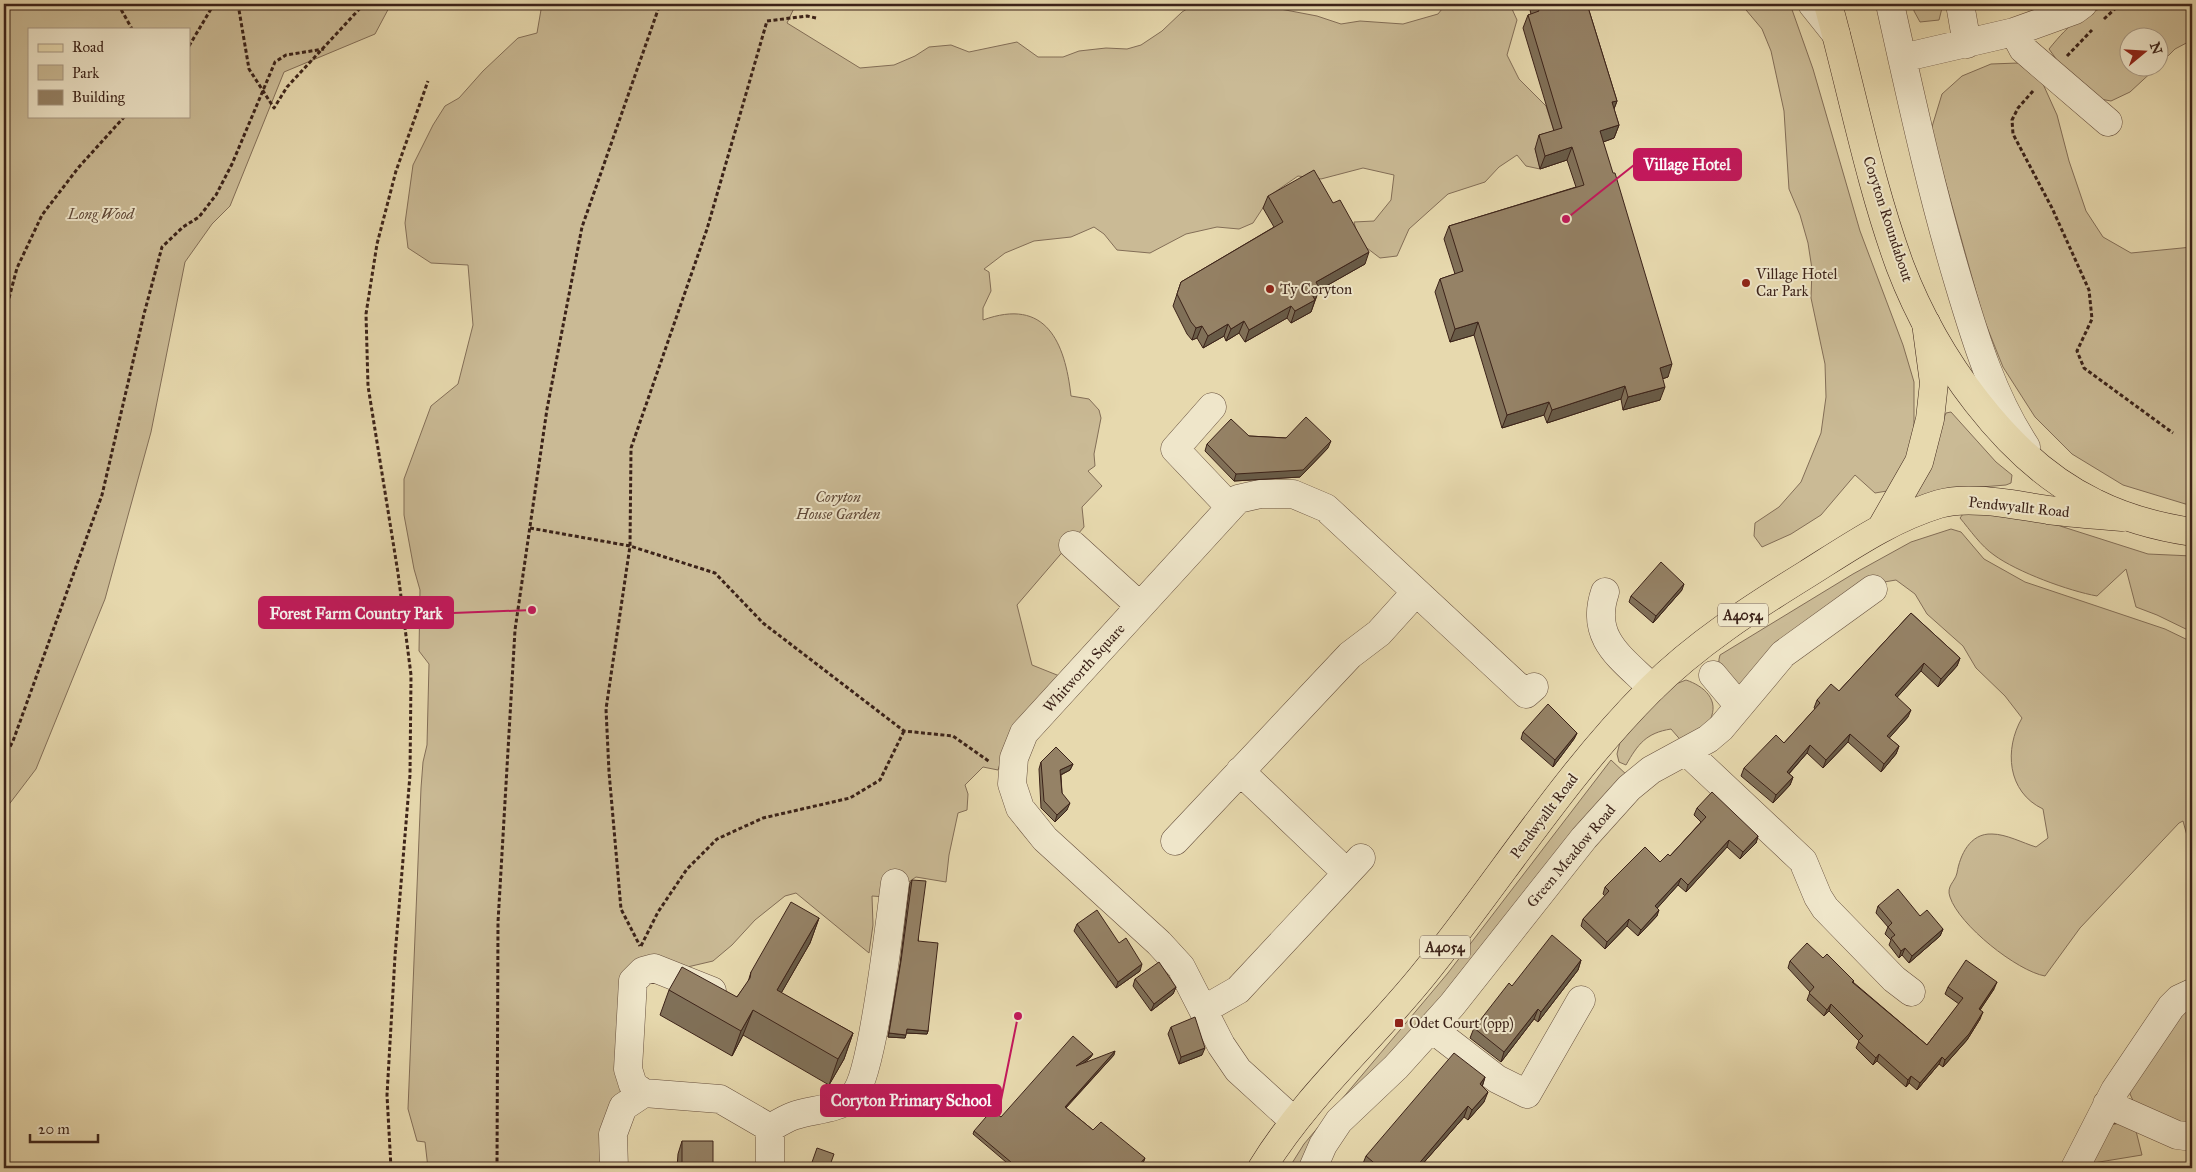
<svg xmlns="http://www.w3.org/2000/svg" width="2196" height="1172" viewBox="0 0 2196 1172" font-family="'IM FELL Great Primer',serif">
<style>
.green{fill:#caba95;stroke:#836e57;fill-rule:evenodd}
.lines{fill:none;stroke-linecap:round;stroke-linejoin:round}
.minor-casing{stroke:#67503e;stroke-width:29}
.major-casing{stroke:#3c2319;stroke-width:29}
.highway-casing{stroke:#3c2319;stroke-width:29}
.path{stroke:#3c2319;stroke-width:3;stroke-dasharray:4 2.5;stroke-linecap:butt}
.minor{stroke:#efe6ca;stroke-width:28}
.major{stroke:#e7d9ae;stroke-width:28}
.highway{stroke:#e7d9ae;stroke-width:28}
.wall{fill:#807058;stroke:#3c2319}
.shaded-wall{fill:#685b47;stroke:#3c2319}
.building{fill:#958266;stroke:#3c2319}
.poi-dot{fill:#8f2418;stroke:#efe6ca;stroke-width:2}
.labels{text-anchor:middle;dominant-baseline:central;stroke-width:4;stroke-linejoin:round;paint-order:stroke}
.shield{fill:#efe6ca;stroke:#725e4e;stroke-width:1}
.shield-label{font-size:14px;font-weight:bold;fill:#3c2319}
.park-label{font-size:15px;font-style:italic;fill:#604938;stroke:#efe6ca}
.street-label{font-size:15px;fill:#3c2319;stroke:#efe6ca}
.poi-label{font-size:15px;fill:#3c2319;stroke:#efe6ca;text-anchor:start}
.leader{fill:none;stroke:#c2185b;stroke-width:2}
.callout-dot{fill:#c2185b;stroke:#efe6ca;stroke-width:2}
.callout{fill:#c2185b;stroke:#c2185b;stroke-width:2}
.callout-label{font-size:16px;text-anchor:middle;font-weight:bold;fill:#fff}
</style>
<rect width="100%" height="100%" fill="#e7d9ae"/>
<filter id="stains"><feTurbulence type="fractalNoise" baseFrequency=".004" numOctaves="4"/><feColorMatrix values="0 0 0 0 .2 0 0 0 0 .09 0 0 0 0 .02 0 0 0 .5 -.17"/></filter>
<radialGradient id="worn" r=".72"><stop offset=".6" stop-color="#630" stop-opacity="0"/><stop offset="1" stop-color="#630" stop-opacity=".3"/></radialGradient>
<!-- green -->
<path class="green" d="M4,4H391L375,34L284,72L230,206L212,224L185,262L151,432L105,599L36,769L4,811ZM29,29H189V116H29Z
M542,4H796L787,23L860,68L894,65L915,56L929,47L951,45L969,52L1017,42L1038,57H1063L1079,51L1106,48L1127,49L1141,45L1162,31L1182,12L1195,4H1254L1317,16L1341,24L1360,21L1403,24L1438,14L1446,4H1513L1512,9L1517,20L1507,55L1519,79L1546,106L1554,131L1535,148L1540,169L1526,166L1517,155L1499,167L1485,182L1448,194L1409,229L1397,256L1380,258L1359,242L1354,222L1374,221L1391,200L1394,175L1363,168L1321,179L1298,176L1272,194L1253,223L1239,229L1217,227L1186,234L1150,253L1117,250L1104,234L1094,227L1071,237L1034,241L1005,253L984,269L989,272L991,291L983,308V320C1046,297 1065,342 1071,396L1089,399L1099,410L1101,418L1094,454L1095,466L1088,471L1102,486L1082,507L1084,527L1017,605L1032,665L1062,677L1007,742L998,770L983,767L965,785L968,794L967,810L958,813L949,855L946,882L916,877L886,897L872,896L873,925L869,953L796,893L785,896L755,920L732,945L713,961L649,976L601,1168H428L425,1142L417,1141L408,1109L421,788L423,762L427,745L429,664L419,651L420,590L414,569L404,515V479L431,406L458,384L473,325L468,265L431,263L408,248L405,223L413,165L433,125L445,106L459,98L483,71L518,38L537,33Z
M1741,4H1790L1813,69L1860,231L1903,345L1914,382V427L1909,456L1887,491L1875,493L1855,475L1821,515L1791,534L1762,547L1754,536L1755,523L1779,507L1801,482L1821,433L1826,397L1825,364L1811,298L1812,269L1808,243L1800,215L1789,189L1784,111L1771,51L1762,29Z
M1913,4H1943L1939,20L1920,22L1914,11Z
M2115,4H2192V40L2175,49L2159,65L2158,38H2128V68H2156L2130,92L2111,101L2095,98L2059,63L2049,49C2071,22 2081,14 2115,4Z
M2018,63L2043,84L2057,115L2069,161L2086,211L2103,237L2131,253L2192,247V506L2123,485L2072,454L2035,417L2003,367L1983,317L1931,130L1942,94L1962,76L1991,64Z
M1951,412L1996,462L2012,475L2011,483L2006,485L1957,489L1913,501C1915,491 1922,485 1926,477C1937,457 1937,433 1946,413Z
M1993,512L2035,518L2148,554L2192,556V632L2157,615L2136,607L2126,569L2097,596C2069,591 2017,572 1994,555C1981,546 1970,530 1960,518L1963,514Z
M1951,529L1961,532L1984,559L2025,582L2165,629L2192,642V854L2183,821L2179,823L2080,928L2045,976C2017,971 1959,925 1950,897C1946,886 1955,882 1957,873C1960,855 1970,833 1992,834C2006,834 2023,843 2036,847L2048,838L2043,809C2007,792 2004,749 2022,718L2005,696L1976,668L1963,646L1927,614L1915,594L1896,580L1866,585L1742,687L1729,686C1723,676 1716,667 1720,655L1853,574L1911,542Z
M1686,680C1704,686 1720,700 1710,720C1707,729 1691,738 1684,744L1671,729C1646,733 1638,744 1626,765L1619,762L1617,754L1620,742L1668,687Z
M1611,760L1628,776L1301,1168H1289L1304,1144L1448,973Z
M2192,1001V1129L2135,1105L2130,1094V1085Z
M2120,1123L2135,1127L2142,1155L2087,1164L2111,1125Z"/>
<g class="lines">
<!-- minor casing -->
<g class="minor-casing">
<path id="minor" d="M1812,4L1836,34
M1890,4C1911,98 1931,191 1959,284C1976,341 1993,397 2026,447
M1960,4L1967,44
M2014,32L2023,49L2108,122
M1902,58L2014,32L2075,10L2083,4
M1212,407L1175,449L1230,507
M1073,545L1140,606
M1605,592C1589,639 1622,658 1652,688
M1713,675L1739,706
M1687,752L1803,861L1818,897L1825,908L1894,979L1911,992
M1240,771L1347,873
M1175,841L1350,655L1379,633L1416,592
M712,991L654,968L643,971L633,981L628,1069L633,1085L644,1093L720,1099L770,1128
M1203,1010L1238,990L1361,858
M1431,1028L1497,1079L1527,1094L1581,1000
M2107,1104L2177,1135L2192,1137
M1294,1121L1238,1070L1221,1045L1181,967L1159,943L1045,839L1020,808L1012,784L1014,758L1024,733L1238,499L1260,494H1293L1326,508L1526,694L1534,687
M770,1128C777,1124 785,1119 793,1116C810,1110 838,1109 851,1098C873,1081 890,918 895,883
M770,1128V1168
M614,1168L613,1134L623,1107L644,1093
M1313,1168L1323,1145L1339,1121L1396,1067L1452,1005L1584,838L1629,788L1651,770L1708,739L1721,728L1783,654L1873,589
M2075,1168L2115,1090L2171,1007L2179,999L2192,993"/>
</g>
<!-- major casing -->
<g class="major-casing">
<path id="major" d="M1883,525L1919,462L1930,419L1934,383L1926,323
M1262,1168C1307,1095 1371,1040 1424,974C1500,880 1564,776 1650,690C1696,644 1752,608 1807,574C1850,547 1890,519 1939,504C1969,495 2016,505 2048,510C2072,513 2097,515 2122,517"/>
</g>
<!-- highway casing -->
<g class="highway-casing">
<path id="highway" d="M1828,4C1852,91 1869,181 1900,266C1934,355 2006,461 2095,503C2125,518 2159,527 2192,532"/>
</g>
<!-- path -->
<path class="path" d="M118,4L132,29
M238,4L249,69L274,108L287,87L364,4
M816,18L807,16L767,21L707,229L631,448L630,546L715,573L763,623L904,731L953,736L990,762
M2104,19L2120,4
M189,46L214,4
M2067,56L2092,30
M2033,91L2018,108L2012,120L2013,134L2052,208L2089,290L2092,319L2077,351L2084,368L2173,433
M4,317L17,268L42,215L78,168L125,116
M530,528L630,546L606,709L609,772L621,909L640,946
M4,758L13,741L102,495L144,314L162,247L183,227L199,217L216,195L232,164L275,62L286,55L324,49
M641,946L658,912L687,869L717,839L763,818L850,798L880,780L904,731
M391,1168L387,1095L395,956L410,775L411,675L398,573L368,386L366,314L377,244L396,171L428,81
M497,1168L498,922L515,630L547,409L582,227L660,4"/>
<!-- minor -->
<use href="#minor" class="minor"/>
<!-- major -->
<use href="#major" class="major"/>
<!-- highway -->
<use href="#highway" class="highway"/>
</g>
<!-- wall -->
<path class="wall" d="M1367,4H1376L1370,8Z
M1532,4H1587L1617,101L1614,109L1619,125L1614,138L1603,142L1668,377L1662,379L1660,400L1623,410L1621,399L1547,423L1544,415L1502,428L1474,335L1450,342L1435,292L1440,279L1455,274L1444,239L1449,226L1576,187L1567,160L1540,169L1535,149L1539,135L1554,131L1523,28L1528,15L1531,14L1530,10Z
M1268,196L1365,264L1319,290L1311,312L1291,323L1287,318L1245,342L1239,333L1226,341L1224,336L1203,348L1197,338L1192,340L1187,334L1173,306L1181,282L1274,227L1263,208Z
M1249,436L1286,438L1328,448L1300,477L1234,481L1205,451L1207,444Z
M1682,590L1653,623L1629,602L1631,596Z
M1911,613L1960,658L1957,666L1938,687L1921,671L1897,697L1908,717L1889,738L1899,746L1896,754L1881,772L1848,742L1823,768L1807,753L1789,774L1793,777L1790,785L1773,803L1741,776L1744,768L1784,743L1815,709L1814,708L1817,700L1839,691Z
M1523,732L1577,733L1574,739L1553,767L1521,739Z
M1041,762L1073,764L1070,770L1061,775L1062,793L1067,810L1055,822L1041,808L1039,769Z
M1697,808L1758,836L1756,843L1740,859L1727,847L1686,892L1678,885L1657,908V916L1638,936L1627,926L1605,949L1581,926L1583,919L1605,896L1603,894L1605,887L1660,862L1670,856L1701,822L1694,815Z
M912,880L928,1031L927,1034L906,1033L905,1038L888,1037L900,964L910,883Z
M1878,906L1920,916L1943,929L1940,936L1909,963L1902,955L1899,958L1889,945L1891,940L1885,934L1888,927L1876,913Z
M819,918L810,943L781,993L853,1033L844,1059L829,1085L743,1035L732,1056L660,1015L669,990L737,997L748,982L751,972Z
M1077,924L1119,943L1140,971L1116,988L1074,931Z
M1823,958L1854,981L1853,982L1927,1045L1959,1004L1945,994L1948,987L1994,989L1980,1010V1019L1967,1040L1943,1067L1939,1064L1917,1090L1909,1083L1906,1087L1877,1061L1873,1065L1856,1048L1859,1041L1829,1011L1824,1016L1807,1000L1810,992L1788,968L1790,961Z
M1581,960L1578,970L1538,1022L1534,1019L1501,1062L1470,1038L1474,1028L1512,986Z
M1135,979L1176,987L1173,994L1151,1011L1133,986Z
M1171,1027L1202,1055L1179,1064L1168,1034Z
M1114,1055L1066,1108L1093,1130L1144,1161L1138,1168H1013L973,1134L974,1131L1001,1117L1091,1057L1083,1064Z
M1485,1077L1482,1087L1484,1102L1468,1120L1464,1117L1419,1168H1365L1362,1166L1366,1156Z
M682,1141L713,1168H677L678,1154Z"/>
<!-- shaded-wall -->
<path class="shaded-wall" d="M1371,4H1376L1370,8Z
M1617,101L1612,114V102Z
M1619,125L1614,138L1595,145L1600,131Z
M1572,147L1567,160L1540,169L1545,156Z
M1369,252L1365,264L1319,290L1315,300L1311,293L1316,282Z
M1315,300L1311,312L1291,323L1295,311Z
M1291,306L1287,318L1245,342L1249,330Z
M1244,321L1239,333L1226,341L1231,329Z
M1478,322L1474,335L1450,342L1455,329Z
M1228,324L1224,336L1203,348L1208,336Z
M1202,326L1197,338L1192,340L1196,328Z
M1672,364L1668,377L1655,381L1660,368Z
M1625,386L1621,399L1547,423L1552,410Z
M1665,387L1660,400L1623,410L1628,397Z
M1549,402L1544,415L1502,428L1507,415Z
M1331,441L1328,448L1300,477L1234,481L1236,474Z
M1684,584L1682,590L1653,623L1656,616Z
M1960,658L1957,666L1938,687L1941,679Z
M1924,663L1921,671L1892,703L1895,695Z
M1911,710L1908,717L1884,744L1887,736Z
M1577,733L1574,739L1553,767L1555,760Z
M1850,734L1848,742L1823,768L1826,760Z
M1810,745L1807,753L1784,779L1787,772Z
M1899,746L1896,754L1881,772L1884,764Z
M1073,764L1070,770L1058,776L1060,770Z
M1793,777L1790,785L1773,803L1776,795Z
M1070,803L1067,810L1055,822L1057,815Z
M1758,836L1756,843L1740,859L1743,852Z
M1729,840L1727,847L1686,892L1688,885Z
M1681,878L1678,885L1653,913L1655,906Z
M1659,910L1657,916L1638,936L1641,930Z
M819,918L810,943L768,1016L777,990Z
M1629,919L1627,926L1605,949L1607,942Z
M1943,929L1940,936L1909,963L1912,956Z
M1905,948L1902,955L1899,958L1901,951Z
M1581,960L1578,970L1538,1022L1541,1012Z
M1142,964L1140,971L1116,988L1118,982Z
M1997,982L1994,989L1976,1016L1979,1009Z
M1176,987L1173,994L1151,1011L1154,1004Z
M1831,1004L1829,1011L1824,1016L1827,1010Z
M1538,1009L1534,1019L1501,1062L1504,1052Z
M753,1010L743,1035L732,1056L741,1031Z
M1983,1012L1980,1019L1967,1040L1943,1067L1945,1060Z
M907,1029L928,1031L927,1034L906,1033Z
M853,1033L844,1059L829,1085L838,1059Z
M889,1033L906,1035L905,1038L888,1037Z
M1205,1048L1202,1055L1179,1064L1181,1057Z
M1115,1051L1114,1055L1063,1110L1065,1107Z
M1093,1054L1091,1057L1075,1070L1076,1066Z
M1879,1054L1877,1061L1873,1065L1876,1058Z
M1942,1057L1939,1064L1917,1090L1920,1083Z
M1911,1076L1909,1083L1906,1087L1908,1080Z
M1485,1077L1482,1087L1480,1084Z
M1488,1092L1484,1102L1468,1120L1472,1110Z
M1468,1106L1464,1117L1419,1168H1415Z
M1145,1158L1144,1161L1138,1168H1136Z"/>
<!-- building -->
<path class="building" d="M1537,4H1587L1617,101L1612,102L1619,125L1600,131L1613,173H1615L1672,364L1660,368L1665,387L1628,397L1625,386L1552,410L1549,402L1507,415L1478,322L1455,329L1440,279L1463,271L1449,226L1584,185L1572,147L1545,156L1539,135L1562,128L1528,15L1539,11Z
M1314,170L1333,203L1340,200L1369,252L1316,282L1319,288L1311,293L1315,300L1295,311L1291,306L1249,330L1244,321L1231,329L1228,324L1208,336L1202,326L1196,328L1191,322L1177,294L1181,282L1283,222L1268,196Z
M1306,417L1331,441L1303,470L1236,474L1207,444L1231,419L1249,436L1286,438Z
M1661,562L1684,584L1656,616L1631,596Z
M1911,613L1960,658L1941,679L1924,663L1895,695L1911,710L1887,736L1899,746L1884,764L1850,734L1826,760L1810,745L1787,772L1793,777L1776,795L1744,768L1776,735L1784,743L1820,703L1817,700L1831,684L1839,691Z
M1548,704L1577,733L1555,760L1523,732Z
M1056,747L1073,764L1060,770L1062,793L1070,803L1057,815L1044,801L1041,762Z
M1712,792L1758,836L1743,852L1729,840L1688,885L1681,878L1655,906L1659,910L1641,930L1629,919L1607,942L1583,919L1609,891L1605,887L1645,847L1660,862L1668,854L1670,856L1706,817L1697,808Z
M912,880L926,881L918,941L938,943L928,1031L907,1029L906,1035L889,1033L901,961Z
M1898,889L1920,916L1927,910L1943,929L1912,956L1905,948L1901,951L1891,938L1895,935L1888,927L1892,923L1878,906Z
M791,902L819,918L777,990L853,1033L838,1059L753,1010L741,1031L669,990L682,967L737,997L750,978L751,972Z
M1097,910L1119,943L1126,938L1142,964L1118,982L1077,924Z
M1552,935L1581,960L1541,1012L1538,1009L1504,1052L1474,1028L1509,983L1512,986Z
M1807,943L1823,958L1827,954L1854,981L1852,982L1927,1045L1963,998L1948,987L1966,960L1997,982L1979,1009L1983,1012L1969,1034L1945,1060L1942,1057L1920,1083L1911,1076L1908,1080L1879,1054L1876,1058L1858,1041L1863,1036L1831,1004L1827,1010L1809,993L1814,987L1790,961Z
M1159,962L1176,987L1154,1004L1135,979Z
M1195,1017L1205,1048L1181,1057L1171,1027Z
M1073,1036L1093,1054L1076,1066L1115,1051L1065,1107L1093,1130L1101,1122L1145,1158L1136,1168H1018L974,1131L992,1110L1001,1117Z
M1454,1053L1485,1077L1480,1084L1488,1092L1472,1110L1468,1106L1416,1167L1417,1168H1380L1366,1156Z
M682,1141H713V1168H682Z
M817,1148L834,1154L829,1168H810Z"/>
<!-- markers -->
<g class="poi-dot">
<circle cx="1746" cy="283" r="5"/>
<circle cx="1270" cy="289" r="5"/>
<rect x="1394" y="1018" width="10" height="10" rx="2.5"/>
</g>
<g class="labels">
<!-- shield labels -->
<g class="shield">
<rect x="1718" y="603.5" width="50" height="23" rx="4"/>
<rect x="1420" y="935.5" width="50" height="23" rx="4"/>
</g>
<g class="shield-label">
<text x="1743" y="615">A4054</text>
<text x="1445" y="947">A4054</text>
</g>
<!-- park labels -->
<g class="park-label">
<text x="101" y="214">Long Wood</text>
<text x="838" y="497">Coryton<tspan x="838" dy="17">House Garden</tspan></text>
</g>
<!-- street labels -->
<g class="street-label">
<text transform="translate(1888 219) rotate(72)">Coryton Roundabout</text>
<text transform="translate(2019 507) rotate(6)">Pendwyallt Road</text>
<text transform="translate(1084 668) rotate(-48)">Whitworth Square</text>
<text transform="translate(1544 816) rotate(-53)">Pendwyallt Road</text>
<text transform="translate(1571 856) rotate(-50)">Green Meadow Road</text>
</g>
<!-- poi labels -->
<g class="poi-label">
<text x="1756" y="274">Village Hotel<tspan x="1756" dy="17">Car Park</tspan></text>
<text x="1280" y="289">Ty Coryton</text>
<text x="1409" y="1023">Odet Court (opp)</text>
</g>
</g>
<!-- callouts -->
<path class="leader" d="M1566 219L1634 165M532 610L453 613M1018 1016L1001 1100"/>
<g class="callout-dot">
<circle cx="1566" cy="219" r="5"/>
<circle cx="532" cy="610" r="5"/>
<circle cx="1018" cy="1016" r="5"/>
</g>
<g class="callout">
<rect x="1634" y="149" width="107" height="31" rx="5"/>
<rect x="259" y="597" width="194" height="31" rx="5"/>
<rect x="821" y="1085" width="180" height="31" rx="5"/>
</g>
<g class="callout-label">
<text x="1687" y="170">Village Hotel</text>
<text x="356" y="619">Forest Farm Country Park</text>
<text x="911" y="1106">Coryton Primary School</text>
</g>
<!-- margin -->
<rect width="2196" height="1172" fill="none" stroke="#e7d9ae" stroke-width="20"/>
<rect x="5" y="5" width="2186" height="1162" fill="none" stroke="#3c2319" stroke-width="2.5"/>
<rect x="10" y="10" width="2176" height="1152" fill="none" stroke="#3c2319"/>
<!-- legend -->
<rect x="28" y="28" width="162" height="90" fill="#efe6ca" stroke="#a79883"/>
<rect x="38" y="44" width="25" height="8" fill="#e7d9ae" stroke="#a79883"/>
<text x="72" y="52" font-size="15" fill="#3c2319">Road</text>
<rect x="38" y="65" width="25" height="15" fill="#caba95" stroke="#a79883"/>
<text x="72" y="78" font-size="15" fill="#3c2319">Park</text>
<rect x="38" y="90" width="25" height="15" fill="#958266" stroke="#a79883"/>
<text x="72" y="102" font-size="15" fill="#3c2319">Building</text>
<!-- north arrow -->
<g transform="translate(2144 52) rotate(72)"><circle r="24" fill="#efe6ca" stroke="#a79883"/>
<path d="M0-4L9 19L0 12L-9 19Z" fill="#8f2418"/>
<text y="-8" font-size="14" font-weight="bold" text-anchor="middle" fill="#3c2319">N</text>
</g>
<!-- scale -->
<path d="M30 1134v8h68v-8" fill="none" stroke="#3c2319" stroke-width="2.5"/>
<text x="38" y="1134" font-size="15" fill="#3c2319" stroke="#efe6ca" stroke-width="4" paint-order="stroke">20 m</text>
<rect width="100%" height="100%" filter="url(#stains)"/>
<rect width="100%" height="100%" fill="url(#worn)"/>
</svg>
